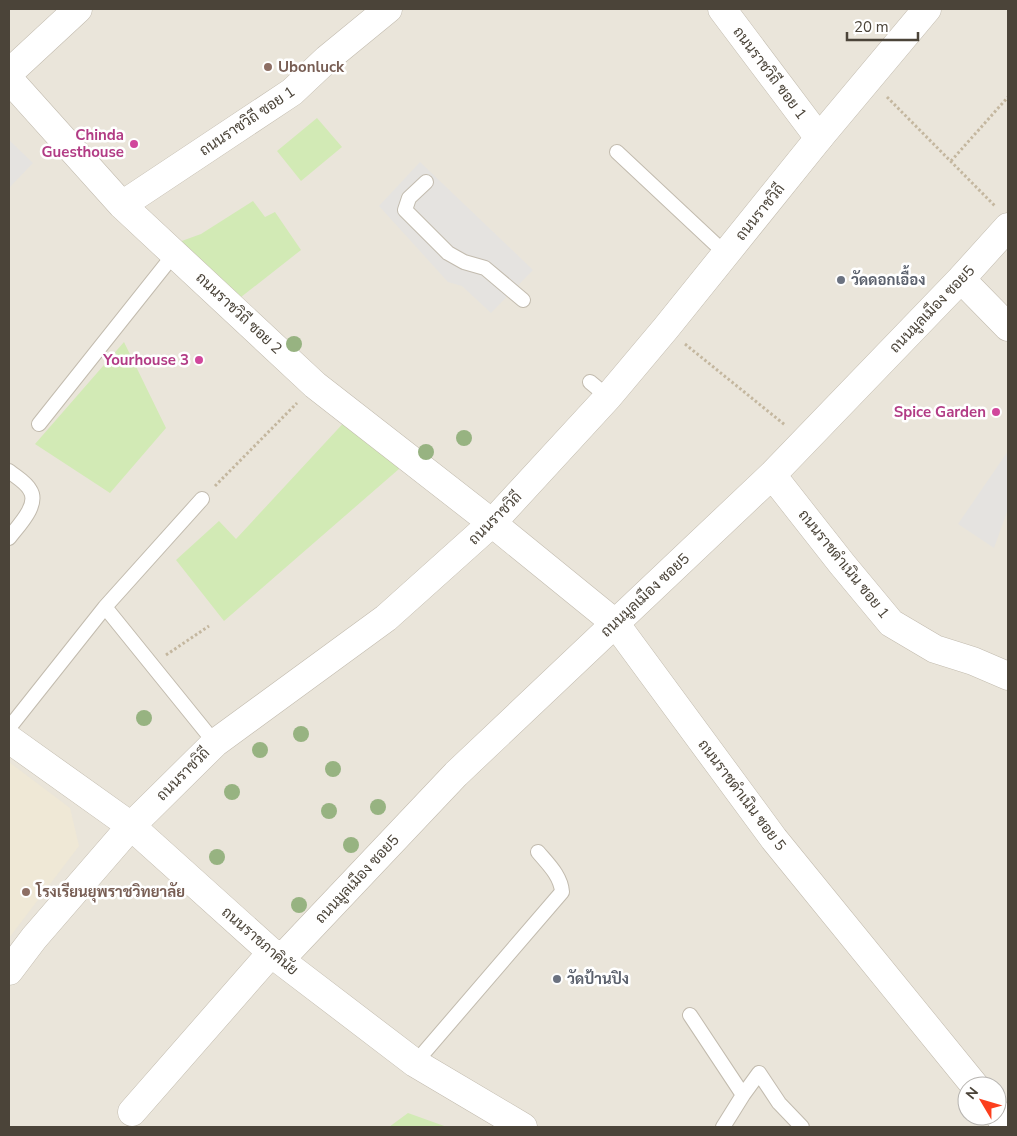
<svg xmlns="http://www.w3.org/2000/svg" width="1017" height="1136" viewBox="0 0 1017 1136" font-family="'Nunito Sans',Sarabun,sans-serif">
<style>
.residential{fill:#eae5da;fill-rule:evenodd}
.education{fill:#efe8d6}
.green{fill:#d2eab5}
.parking{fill:#e5e3e0}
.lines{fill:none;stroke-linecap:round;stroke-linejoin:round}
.service-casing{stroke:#c2bbae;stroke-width:16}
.minor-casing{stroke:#c2bbae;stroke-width:29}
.tertiary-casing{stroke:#c2bbae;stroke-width:29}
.path{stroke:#c4b79f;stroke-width:3;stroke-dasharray:2.5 2.5;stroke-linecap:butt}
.service{stroke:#fff;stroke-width:14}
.minor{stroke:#fff;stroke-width:28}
.tertiary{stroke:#fff;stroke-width:28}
.tree{fill:#97b381}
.education-dot{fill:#8d6e63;stroke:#fff;stroke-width:2}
.hotel-dot{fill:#d1479c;stroke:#fff;stroke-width:2}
.worship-dot{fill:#6b7280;stroke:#fff;stroke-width:2}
.labels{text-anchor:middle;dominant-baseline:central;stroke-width:5;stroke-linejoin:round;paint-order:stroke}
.education-label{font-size:15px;font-weight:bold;fill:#785e54;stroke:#fff;text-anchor:start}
.street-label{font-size:15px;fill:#4b4439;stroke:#fff}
.hotel-label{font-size:15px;font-weight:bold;fill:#b23c85;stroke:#fff;text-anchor:end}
.worship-label{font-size:15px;font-weight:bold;fill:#5b616d;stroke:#fff;text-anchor:start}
</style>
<rect width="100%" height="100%" fill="#f6f3ec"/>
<!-- residential -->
<path class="residential" d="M9,9H1008V1127H9ZM967,1086H997V1116H967Z"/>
<!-- education -->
<path class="education" d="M9,762L70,808L79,846L9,938Z"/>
<!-- green -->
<path class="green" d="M317,118L342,147L301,181L277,151Z
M253,201L265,217L275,212L301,250L236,301L179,242L201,234Z
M124,342L166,428L110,493L35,444Z
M349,417L407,462L224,621L176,560L219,521L236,539Z
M408,1113L447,1127H389Z"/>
<!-- parking -->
<path class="parking" d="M9,140L33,163L9,188Z
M420,162L533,270L491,313L462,286L448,282L379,206Z
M1008,451V509L994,548L958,524Z"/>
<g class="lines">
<!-- service casing -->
<g class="service-casing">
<path id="service" d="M617,152L726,254
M426,182L409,198L405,210L448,253L464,262L485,268L523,300
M590,382L608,397
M39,424L175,253
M9,471C16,477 26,482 30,490C40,505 17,527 9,538
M105,607L215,743
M9,728L105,607L202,499
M690,1015L743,1095L723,1127
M415,1063L562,892C561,876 548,864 538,852
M743,1095L759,1073L779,1103L802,1127"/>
</g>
<!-- minor casing -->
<g class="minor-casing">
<path id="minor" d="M722,9L819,138
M9,73L78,9
M9,79L122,205L315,385L492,523L615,623L774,839L975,1086
M122,205L292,92L327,59L388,9
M961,279L1008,327
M772,475L842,564L891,623L935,649L973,661L1008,676
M9,739L131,826L280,960L415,1063L523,1127
M280,960L456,774L772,475L961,279L1008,227
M132,1112L272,952
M997,1113L1008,1127"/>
</g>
<!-- tertiary casing -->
<g class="tertiary-casing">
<path id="tertiary" d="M9,971L34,938L131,826L215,743L386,618L492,523L608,397L666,328L819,138L927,9"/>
</g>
<!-- path -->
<path class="path" d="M887,97L995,206
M951,161L1008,97
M685,344L785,425
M215,486L297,403
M166,655L209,626"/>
<!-- service -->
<use href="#service" class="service"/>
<!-- minor -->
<use href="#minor" class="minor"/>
<!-- tertiary -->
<use href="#tertiary" class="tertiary"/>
</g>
<!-- trees -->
<g class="tree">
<circle cx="294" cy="344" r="8"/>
<circle cx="464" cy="438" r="8"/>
<circle cx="426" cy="452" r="8"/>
<circle cx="144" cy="718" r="8"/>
<circle cx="301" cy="734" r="8"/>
<circle cx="260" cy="750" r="8"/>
<circle cx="333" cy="769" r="8"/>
<circle cx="232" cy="792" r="8"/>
<circle cx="378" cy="807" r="8"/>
<circle cx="329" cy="811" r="8"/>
<circle cx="351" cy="845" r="8"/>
<circle cx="217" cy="857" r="8"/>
<circle cx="299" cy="905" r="8"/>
</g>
<!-- markers -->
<g class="education-dot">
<circle cx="268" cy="67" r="5"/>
<circle cx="26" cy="892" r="5"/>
</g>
<g class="hotel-dot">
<circle cx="134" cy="144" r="5"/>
<circle cx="199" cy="360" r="5"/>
<circle cx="996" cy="412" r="5"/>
</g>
<g class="worship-dot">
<circle cx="841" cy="280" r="5"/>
<circle cx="557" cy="979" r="5"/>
</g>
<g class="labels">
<!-- education labels -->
<g class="education-label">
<text x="278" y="67">Ubonluck</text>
<text x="36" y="892">โรงเรียนยุพราชวิทยาลัย</text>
</g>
<!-- street labels -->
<g class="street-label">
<text transform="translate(770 73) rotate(53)">ถนนราชวิถี ซอย 1</text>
<text transform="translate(247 121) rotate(-34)">ถนนราชวิถี ซอย 1</text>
<text transform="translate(760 212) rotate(-51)">ถนนราชวิถี</text>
<text transform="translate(932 309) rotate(-46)">ถนนมูลเมือง ซอย5</text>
<text transform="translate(239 313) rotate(43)">ถนนราชวิถี ซอย 2</text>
<text transform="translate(495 518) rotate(-45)">ถนนราชวิถี</text>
<text transform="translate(844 564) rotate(51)">ถนนราชดำเนิน ซอย 1</text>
<text transform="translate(645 595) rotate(-43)">ถนนมูลเมือง ซอย5</text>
<text transform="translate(183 774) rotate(-45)">ถนนราชวิถี</text>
<text transform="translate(742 795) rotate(53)">ถนนราชดำเนิน ซอย 5</text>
<text transform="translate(357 879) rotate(-47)">ถนนมูลเมือง ซอย5</text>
<text transform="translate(260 941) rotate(41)">ถนนราชภาคินัย</text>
</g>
<!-- hotel labels -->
<g class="hotel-label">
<text x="124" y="135">Chinda<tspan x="124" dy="17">Guesthouse</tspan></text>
<text x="189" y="360">Yourhouse 3</text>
<text x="986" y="412">Spice Garden</text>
</g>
<!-- worship labels -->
<g class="worship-label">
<text x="851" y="280">วัดดอกเอื้อง</text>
<text x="567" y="979">วัดป้านปิง</text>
</g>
</g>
<!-- border -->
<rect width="1017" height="1136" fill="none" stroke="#4b4439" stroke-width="20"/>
<!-- north arrow -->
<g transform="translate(982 1101) rotate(308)"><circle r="24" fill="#ffffff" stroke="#b7b4b0"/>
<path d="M0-4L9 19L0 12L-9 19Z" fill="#fc3f1d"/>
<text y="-8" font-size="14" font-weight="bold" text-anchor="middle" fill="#4b4439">N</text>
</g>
<!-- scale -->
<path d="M847 32v8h71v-8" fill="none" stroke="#4b4439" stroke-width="2.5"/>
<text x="854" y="32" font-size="15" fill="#4b4439" stroke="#ffffff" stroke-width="4" paint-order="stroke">20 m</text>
</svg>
